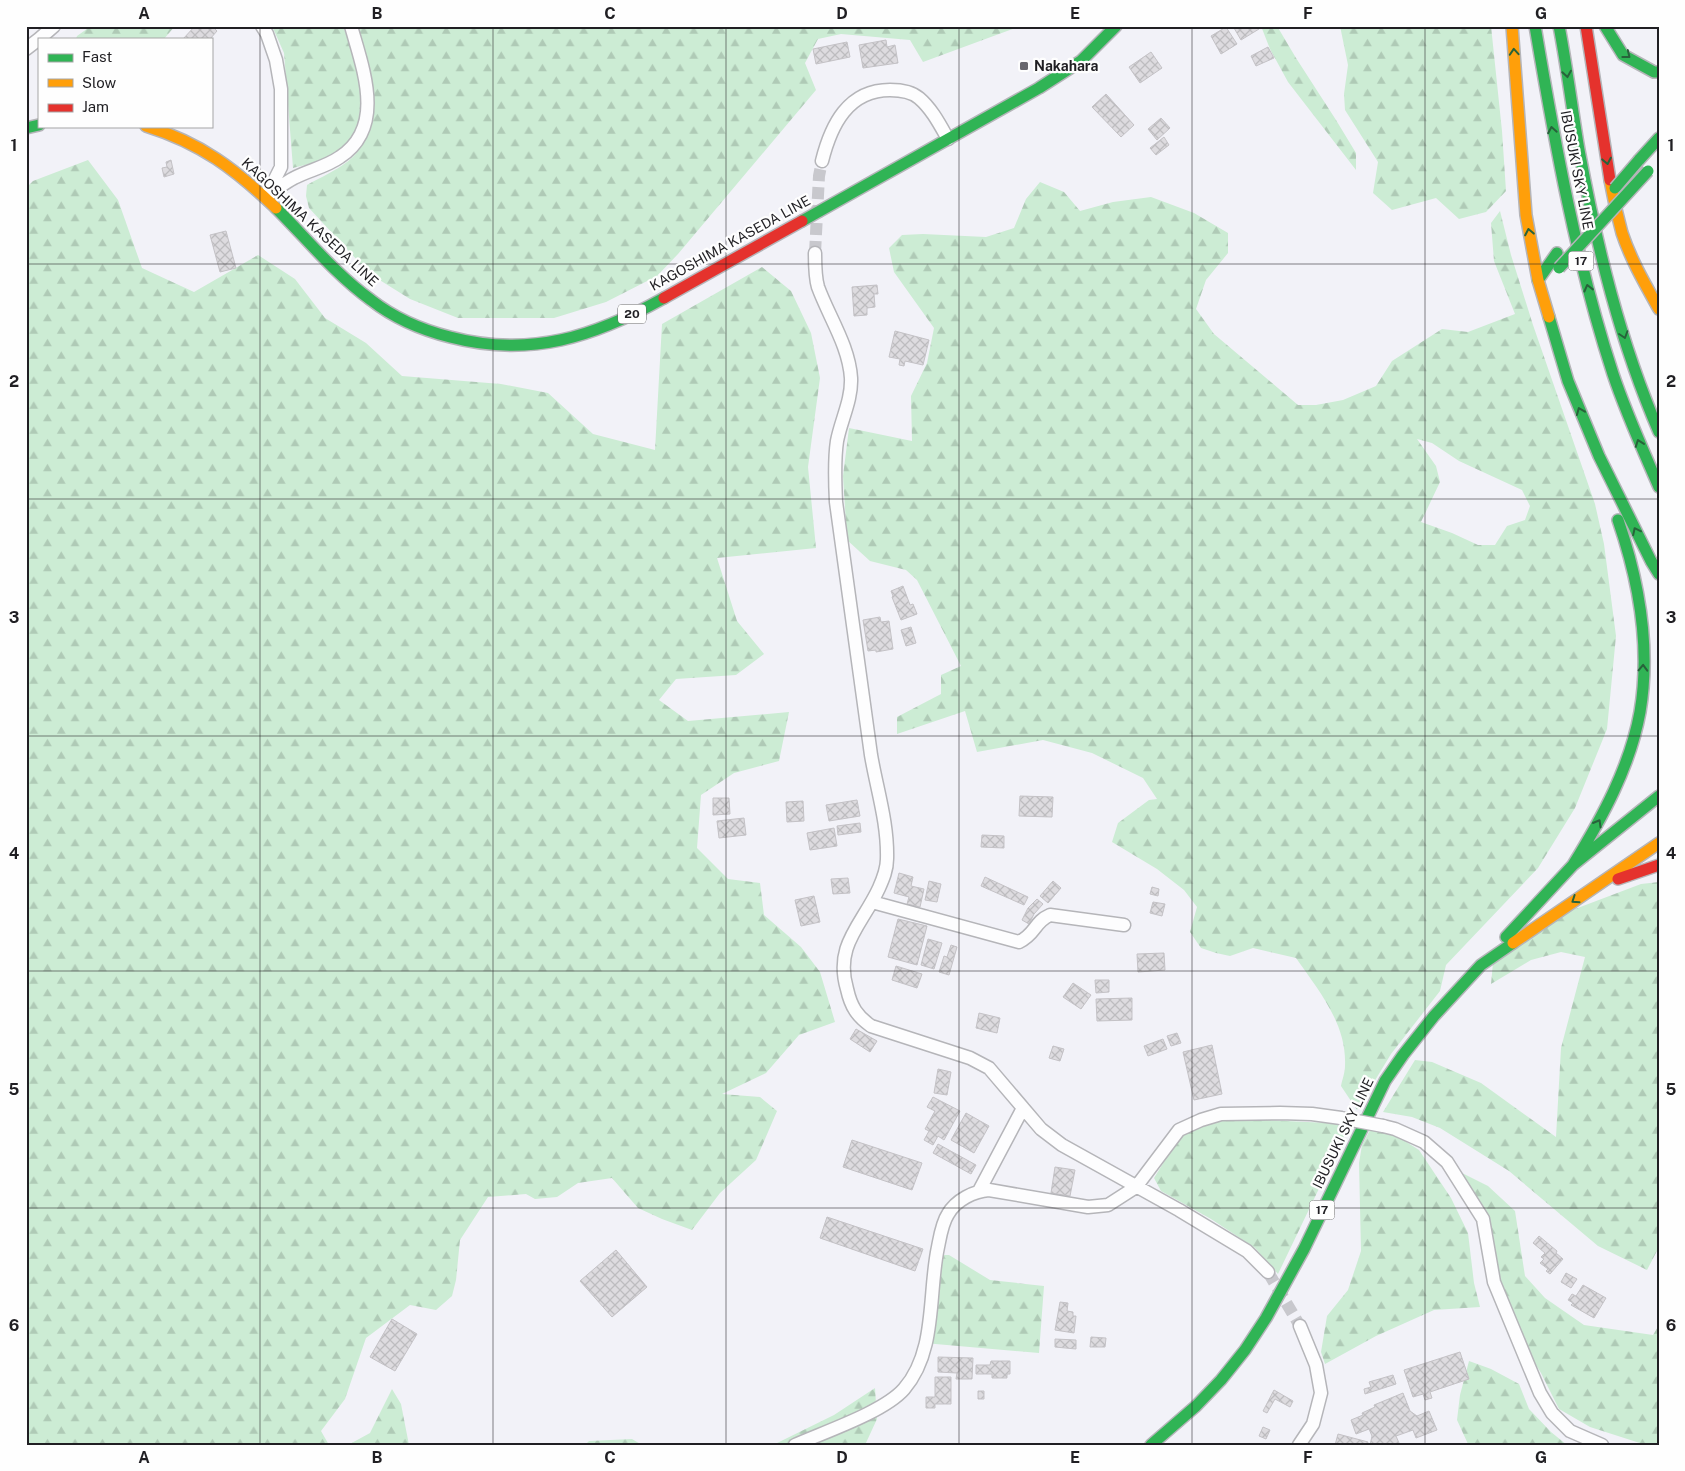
<svg xmlns="http://www.w3.org/2000/svg" width="1685" height="1471" viewBox="0 0 1685 1471" font-family="'Public Sans',sans-serif">
<style>
.forest{fill:url(#forest-firs);fill-rule:evenodd}
.building{fill:url(#building-cross-hatch);stroke:#c4c2c6}
.lines{fill:none;stroke-linecap:round;stroke-linejoin:round}
.street-tunnel{stroke:#c8c8cd;stroke-width:12;stroke-dasharray:12 6;stroke-linecap:butt}
.street-casing{stroke:#b5b5b9;stroke-width:15}
.fast-casing{stroke:#b5b5b9;stroke-width:14}
.slow-casing{stroke:#b5b5b9;stroke-width:14}
.jam-casing{stroke:#b5b5b9;stroke-width:14}
.street{stroke:#fdfdfe;stroke-width:12}
.fast{stroke:#30b455;stroke-width:11}
.slow{stroke:#ff9f0a;stroke-width:11}
.jam{stroke:#e5322d;stroke-width:11}
.street-bridge-casing{stroke:#b5b5b9;stroke-width:15;stroke-linecap:butt}
.fast-bridge-casing{stroke:#b5b5b9;stroke-width:14;stroke-linecap:butt}
.street-bridge{stroke:#fdfdfe;stroke-width:12}
.fast-bridge{stroke:#30b455;stroke-width:11}
.oneway{stroke:#27623a}
.grid{fill:none;stroke:#201f23;stroke-width:1;stroke-opacity:0.55}
.poi-dot{fill:#6a696e;stroke:#fefefe;stroke-width:2}
.labels{text-anchor:middle;dominant-baseline:central;stroke-width:4.5;stroke-linejoin:round;paint-order:stroke}
.shield{fill:#fefefe;stroke:#636265;stroke-width:1}
.shield-label{font-size:12px;font-weight:bold;fill:#201f23}
.poi-label{font-size:14px;font-weight:bold;fill:#201f23;stroke:#fefefe;text-anchor:start}
.street-label{font-size:14px;fill:#201f23;stroke:#fefefe}
.neatline{fill:none;stroke:#201f23;stroke-width:2}
.grid-label{font-size:16px;text-anchor:middle;font-weight:bold;fill:#201f23}
</style>
<defs>
<pattern id="forest-firs" width="22" height="20" patternUnits="userSpaceOnUse" patternTransform="scale(1.25)"><rect width="22" height="20" fill="#ccecd4"/><path d="M5 1l3.5 6h-7zM16 11l3.5 6h-7z" fill="#afcab6"/></pattern>
<pattern id="building-cross-hatch" width="8" height="8" patternUnits="userSpaceOnUse" patternTransform="scale(1.25)"><rect width="8" height="8" fill="#dddbdf"/><path d="M0 0l8 8M0 8l8-8" fill="none" stroke="#bdbcbf"/></pattern>
</defs>
<rect width="100%" height="100%" fill="#f2f2f8"/>
<!-- forest -->
<path class="forest" d="M91,26H175L164,39H76L77,36Z
M272,26H343C354,55 372,110 354,138C342,156 313,163 293,168L284,53Z
M358,26H1021L923,62L910,40L841,34L818,39L805,63L816,90L678,254L657,276L606,302L554,318H458L410,299L370,274L309,208L306,196L307,185C323,176 347,166 358,151C387,115 368,66 358,26Z
M1261,26H1277L1296,58L1336,120L1356,153V170L1288,82L1270,49Z
M1340,26H1491L1502,131L1506,191L1486,212L1459,219L1436,198L1392,210L1373,193L1378,162L1345,110L1344,94L1348,65Z
M88,160L118,200L142,268L194,292L258,255L295,279L325,318L366,343L402,376L501,384L548,393L593,434L655,450L662,324L762,267L791,291L811,333L820,378L808,467L816,548L717,558L737,621L764,654L736,675L676,679L659,700L688,721L789,712L779,761L734,773L701,795L697,848L728,879L760,883L764,915L801,947L820,972L835,1022L799,1035L766,1073L722,1094L760,1097L777,1111L756,1160L720,1193L692,1230L662,1219L638,1208L612,1178L578,1183L557,1197L535,1199L526,1194L488,1197L460,1240L456,1280L452,1296L436,1310L410,1305L366,1338L345,1399L321,1431L329,1445H26V188L33,181Z
M1040,182L1064,192L1080,211L1113,202L1151,197L1194,213L1228,233V253L1206,280L1196,309L1214,334L1298,405H1316L1343,400L1376,386L1392,361L1442,329L1468,332L1515,314L1494,261L1491,223L1500,211L1511,255L1533,325L1595,504L1604,544L1616,636L1607,729L1575,808L1538,868L1446,965L1440,991L1391,1054L1357,1110L1341,1086C1342,1080 1345,1073 1345,1066C1347,1024 1319,991 1296,958L1253,948L1230,956L1216,953L1201,948L1190,932L1197,907L1184,890L1157,869L1112,842L1118,823L1149,800L1157,799L1143,778L1092,753L1043,740L977,752L965,711L897,734V717L941,694V675L961,666L917,580L906,570L870,561L847,540L843,476L849,428L912,441L911,396L927,363L934,328L894,272L889,248L902,235L923,234L986,237L1014,228L1026,199ZM1417,439L1432,443L1459,461L1522,490L1530,506L1525,520L1507,526L1495,545H1478L1452,533L1421,522L1440,482L1436,466Z
M1659,882V1247L1647,1270L1598,1246L1509,1171L1440,1128L1412,1117L1383,1112L1415,1060L1432,1062L1481,1083L1556,1137L1561,1048L1585,957L1561,952L1531,960L1491,984L1493,963L1546,920L1641,884Z
M1221,1120H1267L1350,1124L1278,1274L1255,1248L1211,1219L1161,1191L1154,1178L1183,1131Z
M1371,1128L1394,1134L1419,1150L1451,1198L1468,1233L1474,1283L1480,1307L1434,1310L1376,1336L1325,1364L1321,1352L1327,1316L1348,1290L1361,1251L1359,1163L1362,1145Z
M1452,1168L1488,1186L1515,1211L1525,1276L1545,1298L1584,1325L1653,1335L1659,1325V1445H1646L1590,1427L1559,1409L1541,1373L1518,1336L1495,1285L1483,1211Z
M936,1255H949L990,1280L1044,1286L1039,1353L924,1343Z
M1469,1361L1491,1369L1519,1384L1529,1409L1551,1432L1567,1445L1468,1444L1457,1420L1460,1395Z
M875,1388L877,1419L865,1445H773L834,1415Z
M392,1389L401,1404L409,1445H348L370,1433Z
M632,1439L642,1445H585L589,1441Z"/>
<!-- building -->
<path class="building" d="M195,26H212L217,31L210,39H183Z
M1237,26H1258L1259,29L1241,40L1234,28Z
M1226,27L1237,44L1221,54L1211,36Z
M886,40L887,47L895,45L898,63L863,68L859,45Z
M847,42L850,57L816,64L813,49Z
M1268,47L1274,58L1256,66L1251,56Z
M1151,52L1162,68L1140,83L1129,67Z
M1106,94L1134,125L1121,137L1092,107Z
M1161,118L1170,128L1157,140L1148,129Z
M1164,137L1169,145L1156,155L1150,148Z
M171,160L174,174L164,177L162,168L167,167L166,162Z
M226,231L236,268L220,272L210,235Z
M877,285L878,294H874L875,307L867,308V315L854,316L852,287Z
M895,331L929,340L923,365L905,361L904,366L899,365L900,359L889,357Z
M903,586L910,605L913,604L917,614L901,620L892,597L893,596L891,591Z
M880,617L881,622L889,621L893,649L876,652V650L868,651L863,620Z
M911,627L916,643L906,646L901,630Z
M1020,796L1053,797L1052,817L1019,816Z
M713,798H729L730,814L713,815Z
M857,800L860,816L829,821L826,805Z
M803,801L804,821L787,822L786,802Z
M744,818L746,835L719,838L717,821Z
M860,823L861,832L838,835L837,826Z
M834,828L837,846L810,850L807,833Z
M982,835L1004,836V848L981,847Z
M899,873L913,877L911,886L924,889L920,907L907,904L909,897L894,893Z
M985,877L1028,897L1024,905L981,886Z
M848,878L850,893L833,894L831,879Z
M929,881L941,884L937,902L925,900Z
M1053,881L1061,888L1048,903L1040,896Z
M1152,887L1159,889L1158,896L1150,894Z
M814,896L820,922L801,926L795,900Z
M1037,899L1043,904L1034,914L1029,924L1022,920L1028,908Z
M1153,902L1165,904L1162,916L1150,913Z
M898,919L927,926L917,965L888,957Z
M928,939L942,943L934,969L921,965Z
M951,945L957,947L949,975L939,972L944,956L947,957Z
M1164,953L1165,970L1138,972L1137,954Z
M896,966L922,974L917,988L892,980Z
M1095,980H1109V992L1096,993Z
M1073,983L1091,995L1081,1009L1063,997Z
M1132,998V1020L1097,1021L1096,999Z
M979,1013L1000,1018L997,1033L976,1028Z
M856,1029L877,1041L870,1052L850,1039Z
M1177,1033L1181,1043L1171,1046L1167,1036Z
M1163,1039L1167,1049L1148,1056L1144,1046Z
M1212,1045L1222,1094L1194,1100L1183,1052Z
M1053,1046L1064,1049L1060,1061L1049,1058Z
M938,1069L951,1072L947,1095L934,1093Z
M933,1097L960,1111L944,1140L938,1136L933,1145L924,1140L929,1131L925,1129L935,1111L927,1107Z
M966,1113L989,1126L974,1153L951,1140Z
M852,1140L922,1163L912,1190L843,1167Z
M938,1144L976,1165L971,1174L933,1153Z
M1055,1167L1075,1170L1070,1196L1051,1193Z
M827,1217L923,1249L915,1271L820,1238Z
M1539,1236L1557,1251L1556,1253L1563,1259L1550,1274L1546,1271L1548,1269L1540,1263L1544,1259L1541,1257L1545,1253L1533,1243Z
M616,1250L647,1287L612,1317L580,1281Z
M1566,1273L1577,1279L1571,1288L1561,1282Z
M1583,1285L1606,1298L1594,1318L1571,1305L1573,1303L1568,1300L1572,1294L1576,1296Z
M1060,1302L1068,1303L1067,1311L1073,1312V1316H1076L1074,1333L1055,1330Z
M392,1319L417,1334L395,1371L370,1357Z
M1091,1337L1106,1338L1105,1347H1090Z
M1055,1339L1076,1340V1349L1055,1347Z
M1460,1352L1469,1379L1430,1392L1432,1398L1425,1400L1423,1394L1413,1397L1404,1370Z
M938,1357L973,1358L972,1379H956L957,1373L938,1372Z
M991,1361H1010V1374H1007V1378H992V1374H976V1365H990Z
M1393,1375L1396,1384L1365,1394L1364,1389L1371,1387L1369,1382Z
M935,1377H951V1404H935V1408H926V1397H935Z
M1274,1390L1293,1401L1290,1407L1275,1399L1267,1413L1263,1411Z
M978,1391H984V1399H978Z
M1403,1393L1410,1411L1417,1416L1429,1411L1437,1430L1416,1438L1413,1430L1396,1436L1399,1443L1395,1445H1370L1372,1436L1369,1429L1356,1434L1351,1420L1363,1415L1362,1413L1375,1407L1374,1405Z
M1263,1427L1270,1430L1266,1439L1259,1436Z
M1338,1434L1368,1442L1367,1445H1335Z"/>
<g class="lines">
<!-- street-tunnel -->
<path class="street-tunnel" d="M815,253L819,176L822,161
M1268,1272L1300,1326"/>
<!-- street casing -->
<g class="street-casing">
<path id="street" d="M262,26L267,34L276,60L281,89V167L267,195
M39,39L54,26
M26,49L39,39
M822,161C831,125 848,90 890,90C899,90 912,92 919,98C932,109 940,125 948,139
M265,197C275,191 284,183 294,178C309,170 326,167 340,157C386,127 363,69 351,26
M815,253C815,265 815,277 818,287C829,317 849,346 851,378C852,400 841,420 837,441C834,461 835,482 836,502C847,587 859,671 871,755C877,790 888,823 887,859C887,870 883,879 879,888C862,925 834,945 847,989C851,1007 857,1016 871,1026L970,1058L989,1068L1041,1129L1062,1145L1179,1210L1247,1251L1268,1272
M872,902L1019,942C1036,934 1034,922 1050,915L1124,925
M1383,1126L1395,1129L1424,1142L1447,1162L1483,1219L1494,1282L1540,1393L1552,1413L1570,1431L1602,1445
M979,1191L1023,1108
M795,1445C824,1432 884,1412 904,1389C937,1351 928,1293 938,1247C940,1237 942,1223 948,1214C956,1200 974,1191 989,1190L1088,1207L1108,1205L1136,1187L1179,1130L1201,1120L1221,1114L1280,1113L1312,1114L1341,1118
M1299,1445L1313,1424L1321,1393L1316,1365L1300,1326"/>
</g>
<!-- fast casing -->
<g class="fast-casing">
<path id="fast" d="M1535,26C1555,144 1576,261 1613,374C1626,413 1643,450 1659,487
M1559,26C1567,67 1572,109 1579,150C1597,247 1620,342 1659,432
M1605,26L1623,55L1654,72H1659
M26,128L39,125
M1639,160L1659,138
M276,208C307,239 335,274 371,300C394,318 422,330 450,337C530,358 594,337 664,298
M802,221L1039,88L1081,61L1116,26
M1538,280L1557,253
M1549,317L1568,381L1599,456L1651,561L1659,574
M1573,865C1602,818 1630,767 1640,712C1651,647 1639,581 1618,520
M1506,937L1573,865L1659,796
M1151,1445L1196,1406L1221,1380L1245,1350L1266,1318L1304,1249L1385,1081L1403,1055L1434,1016L1481,965L1513,943"/>
</g>
<!-- slow casing -->
<g class="slow-casing">
<path id="slow" d="M1512,26L1526,215L1538,280L1549,317
M146,126C201,143 235,169 276,208
M1610,180C1613,197 1617,215 1622,233C1631,260 1645,284 1659,309
M1513,943L1659,843"/>
</g>
<!-- jam casing -->
<g class="jam-casing">
<path id="jam" d="M1586,26L1610,180
M664,298L802,221
M1618,879L1659,865"/>
</g>
<!-- street -->
<use href="#street" class="street"/>
<!-- fast -->
<use href="#fast" class="fast"/>
<!-- slow -->
<use href="#slow" class="slow"/>
<!-- jam -->
<use href="#jam" class="jam"/>
<!-- street-bridge casing -->
<g class="street-bridge-casing">
<path id="street-bridge" d="M1341,1118L1383,1126"/>
</g>
<!-- fast-bridge casing -->
<g class="fast-bridge-casing">
<path id="fast-bridge" d="M1615,188L1639,160
M1559,268L1648,171"/>
</g>
<!-- street-bridge -->
<use href="#street-bridge" class="street-bridge"/>
<!-- fast-bridge -->
<use href="#fast-bridge" class="fast-bridge"/>
</g>
<!-- one-way arrows -->
<defs><path id="oneway-chevron" d="M-2-3.5L2.5 0L-2 3.5" fill="none" stroke-width="1.6" stroke-linecap="round" stroke-linejoin="round" transform="scale(1.25)"/></defs>
<g class="oneway">
<use href="#oneway-chevron" transform="translate(1514 52) rotate(-94)"/>
<use href="#oneway-chevron" transform="translate(1627 55) rotate(38)"/>
<use href="#oneway-chevron" transform="translate(1567 74) rotate(81)"/>
<use href="#oneway-chevron" transform="translate(1552 130) rotate(-100)"/>
<use href="#oneway-chevron" transform="translate(1607 161) rotate(79)"/>
<use href="#oneway-chevron" transform="translate(1529 232) rotate(-101)"/>
<use href="#oneway-chevron" transform="translate(1588 288) rotate(-104)"/>
<use href="#oneway-chevron" transform="translate(1624 335) rotate(72)"/>
<use href="#oneway-chevron" transform="translate(1580 411) rotate(-112)"/>
<use href="#oneway-chevron" transform="translate(1639 443) rotate(-110)"/>
<use href="#oneway-chevron" transform="translate(1636 531) rotate(-116)"/>
<use href="#oneway-chevron" transform="translate(1643 668) rotate(-88)"/>
<use href="#oneway-chevron" transform="translate(1598 823) rotate(-60)"/>
<use href="#oneway-chevron" transform="translate(1575 900) rotate(146)"/>
</g>
<!-- grid -->
<path class="grid" d="M260,26V1445M493,26V1445M726,26V1445M959,26V1445M1192,26V1445M1425,26V1445M26,264H1659M26,499H1659M26,736H1659M26,971H1659M26,1208H1659"/>
<!-- markers -->
<rect class="poi-dot" x="1019" y="61" width="10" height="10" rx="2.5"/>
<g class="labels">
<!-- shield labels -->
<g class="shield">
<rect x="1568.5" y="251.5" width="25" height="19" rx="4"/>
<rect x="618" y="304.5" width="28" height="19" rx="4"/>
<rect x="1309.5" y="1200.5" width="25" height="19" rx="4"/>
</g>
<g class="shield-label">
<text x="1581" y="261">17</text>
<text x="632" y="314">20</text>
<text x="1322" y="1210">17</text>
</g>
<!-- poi labels -->
<g class="poi-label">
<text x="1034" y="66">Nakahara</text>
</g>
<!-- street labels -->
<g class="street-label">
<text transform="translate(1577 170) rotate(79)">IBUSUKI SKY LINE</text>
<text transform="translate(310 222) rotate(43)">KAGOSHIMA KASEDA LINE</text>
<text transform="translate(730 243) rotate(-29)">KAGOSHIMA KASEDA LINE</text>
<text transform="translate(1343 1133) rotate(-64)">IBUSUKI SKY LINE</text>
</g>
</g>
<!-- border -->
<rect width="1685" height="1471" fill="none" stroke="#fefefe" stroke-width="55"/>
<!-- legend -->
<rect x="38" y="38" width="175" height="90" fill="#fefefe" stroke="#a5a5a6"/>
<rect x="48" y="54" width="25" height="8" fill="#30b455" stroke="#a5a5a6"/>
<text x="82" y="62" font-size="15" fill="#201f23">Fast</text>
<rect x="48" y="79" width="25" height="8" fill="#ff9f0a" stroke="#a5a5a6"/>
<text x="82" y="88" font-size="15" fill="#201f23">Slow</text>
<rect x="48" y="104" width="25" height="8" fill="#e5322d" stroke="#a5a5a6"/>
<text x="82" y="112" font-size="15" fill="#201f23">Jam</text>
<rect x="28" y="28" width="1630" height="1416" class="neatline"/>
<g class="grid-label">
<text x="144" y="19">A</text>
<text x="377" y="19">B</text>
<text x="610" y="19">C</text>
<text x="842" y="19">D</text>
<text x="1075" y="19">E</text>
<text x="1308" y="19">F</text>
<text x="1541" y="19">G</text>
<text x="14" y="151">1</text>
<text x="1671" y="151">1</text>
<text x="14" y="387">2</text>
<text x="1671" y="387">2</text>
<text x="14" y="623">3</text>
<text x="1671" y="623">3</text>
<text x="14" y="859">4</text>
<text x="1671" y="859">4</text>
<text x="14" y="1095">5</text>
<text x="1671" y="1095">5</text>
<text x="14" y="1331">6</text>
<text x="1671" y="1331">6</text>
<text x="144" y="1463">A</text>
<text x="377" y="1463">B</text>
<text x="610" y="1463">C</text>
<text x="842" y="1463">D</text>
<text x="1075" y="1463">E</text>
<text x="1308" y="1463">F</text>
<text x="1541" y="1463">G</text>
</g>
</svg>
